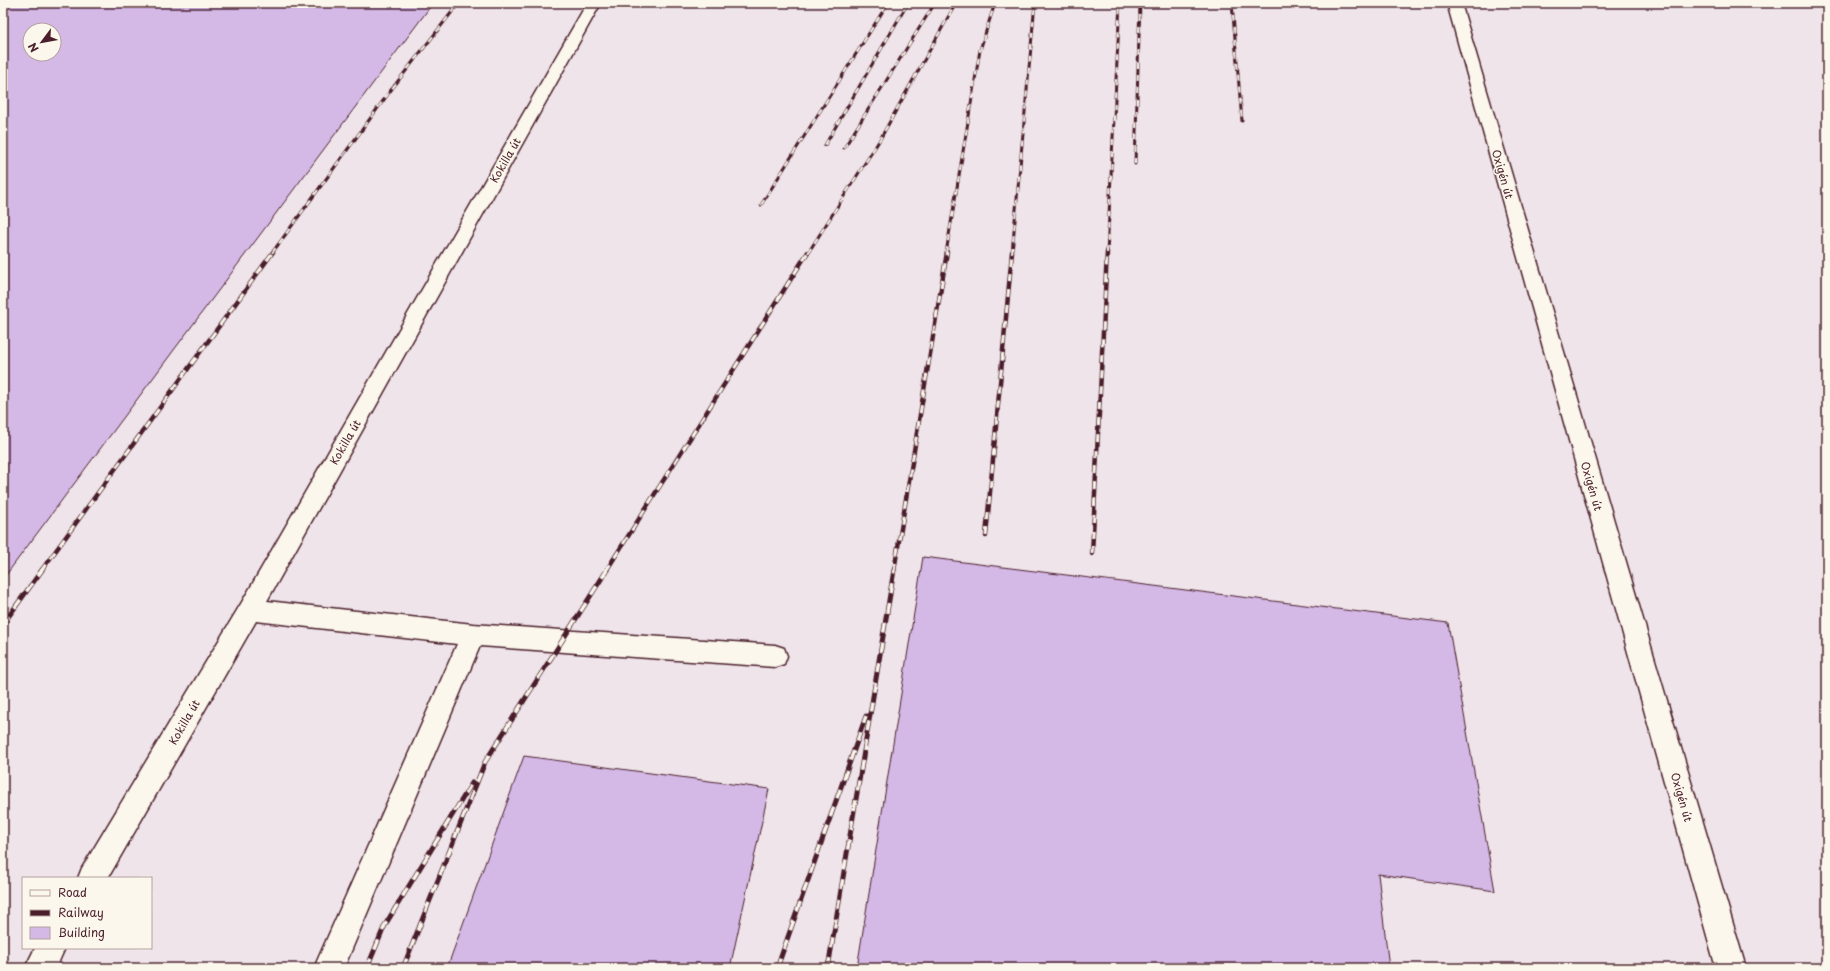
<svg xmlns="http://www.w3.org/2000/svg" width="1830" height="971" viewBox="0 0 1830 971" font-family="'Playpen Sans',sans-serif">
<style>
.built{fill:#efe4ea;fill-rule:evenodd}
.building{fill:#d4b9e7;stroke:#4a1f2b;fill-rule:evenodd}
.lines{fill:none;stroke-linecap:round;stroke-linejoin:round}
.minor-casing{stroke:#4a1f2b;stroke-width:3}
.minor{fill:#fbf7ec;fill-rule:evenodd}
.rail-far2-casing{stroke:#4a1f2b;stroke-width:3}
.rail-far1-casing{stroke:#4a1f2b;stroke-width:4.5}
.rail-casing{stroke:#4a1f2b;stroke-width:5}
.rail-far2{stroke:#fbf7ec;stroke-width:2;stroke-dasharray:6;stroke-linecap:butt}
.rail-far1{stroke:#fbf7ec;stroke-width:3;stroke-dasharray:8;stroke-linecap:butt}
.rail{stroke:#fbf7ec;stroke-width:3.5;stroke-dasharray:10;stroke-linecap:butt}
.labels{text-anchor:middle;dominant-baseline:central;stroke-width:3;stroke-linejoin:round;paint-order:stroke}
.street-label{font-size:11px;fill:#4a1f2b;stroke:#fbf7ec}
</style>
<rect width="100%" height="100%" fill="#fbf7ec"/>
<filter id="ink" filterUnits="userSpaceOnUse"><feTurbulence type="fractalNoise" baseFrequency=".025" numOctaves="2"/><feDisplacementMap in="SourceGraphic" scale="8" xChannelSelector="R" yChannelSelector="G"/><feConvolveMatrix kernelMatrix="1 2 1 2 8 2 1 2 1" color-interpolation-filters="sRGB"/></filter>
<g filter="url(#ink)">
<!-- built -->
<path class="built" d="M3,3H1827V968H3ZM30,30H54V54H30ZM23,878H151V948H23Z"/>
<!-- building -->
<path class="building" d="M3,3H433L3,579ZM30,30H54V54H30Z
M923,557L1448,623L1495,891L1378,874L1389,968H857Z
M524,756L769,789L730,968H447Z"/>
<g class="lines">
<!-- minor casing -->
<g class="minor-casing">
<path id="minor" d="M587,3H601L267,601L473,624L775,645L784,648L787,656L784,664L775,667L480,646L344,968H314L457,644L256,621L108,878H78L82,868L242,602Z
M1447,3H1461L1746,968H1716Z
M35,948H65L56,968H25Z"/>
</g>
<!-- minor -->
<use href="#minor" class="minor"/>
<!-- rail-far2 casing -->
<g class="rail-far2-casing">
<path id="rail-far2" d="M1232,3L1242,121
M825,145L908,3
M844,148L935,3
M1135,164L1140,3
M761,205L888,3
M272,253L391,90L459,3
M808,253L879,141L956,3
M946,253L980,50L995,3
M1012,253L1035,3
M1107,253L1120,3"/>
</g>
<!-- rail-far1 casing -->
<g class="rail-far1-casing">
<path id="rail-far1" d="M986,536L1012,252
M1092,554L1107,252
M41,571L273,252
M606,571L808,252
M894,571L947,252"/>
</g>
<!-- rail casing -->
<g class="rail-casing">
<path id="rail" d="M3,624L42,570
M367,968L385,925L472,783
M403,968L485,762L607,570
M777,968L866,716
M828,968L894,570"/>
</g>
<!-- rail-far2 -->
<use href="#rail-far2" class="rail-far2"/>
<!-- rail-far1 -->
<use href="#rail-far1" class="rail-far1"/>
<!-- rail -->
<use href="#rail" class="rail"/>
</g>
</g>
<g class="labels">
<!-- street labels -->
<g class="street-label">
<text transform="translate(505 160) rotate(-60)">Kokilla út</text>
<text transform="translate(1503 174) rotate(74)">Oxigén út</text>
<text transform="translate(345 442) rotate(-60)">Kokilla út</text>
<text transform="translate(1592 486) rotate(74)">Oxigén út</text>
<text transform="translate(184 722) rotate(-60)">Kokilla út</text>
<text transform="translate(1682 797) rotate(74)">Oxigén út</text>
</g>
</g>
<!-- margin -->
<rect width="1830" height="971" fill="none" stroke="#fbf7ec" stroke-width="16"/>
<rect x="8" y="8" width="1814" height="955" fill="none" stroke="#4a1f2b" stroke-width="1.5" filter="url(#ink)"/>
<!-- legend -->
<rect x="22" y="877" width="130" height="72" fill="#fbf7ec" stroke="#b4a19f"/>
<rect x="30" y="890" width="20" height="6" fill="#fbf7ec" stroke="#b4a19f"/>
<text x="58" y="897" font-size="12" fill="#4a1f2b">Road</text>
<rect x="30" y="910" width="20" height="6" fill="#4a1f2b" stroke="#b4a19f"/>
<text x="58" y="917" font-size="12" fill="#4a1f2b">Railway</text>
<rect x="30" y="927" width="20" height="12" fill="#d4b9e7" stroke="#b4a19f"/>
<text x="58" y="937" font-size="12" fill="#4a1f2b">Building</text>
<!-- north arrow -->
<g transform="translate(42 42) rotate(238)"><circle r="19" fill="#fbf7ec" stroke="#b4a19f"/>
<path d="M0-3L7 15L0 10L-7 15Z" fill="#4a1f2b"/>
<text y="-6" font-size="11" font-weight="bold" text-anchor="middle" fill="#4a1f2b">N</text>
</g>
</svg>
